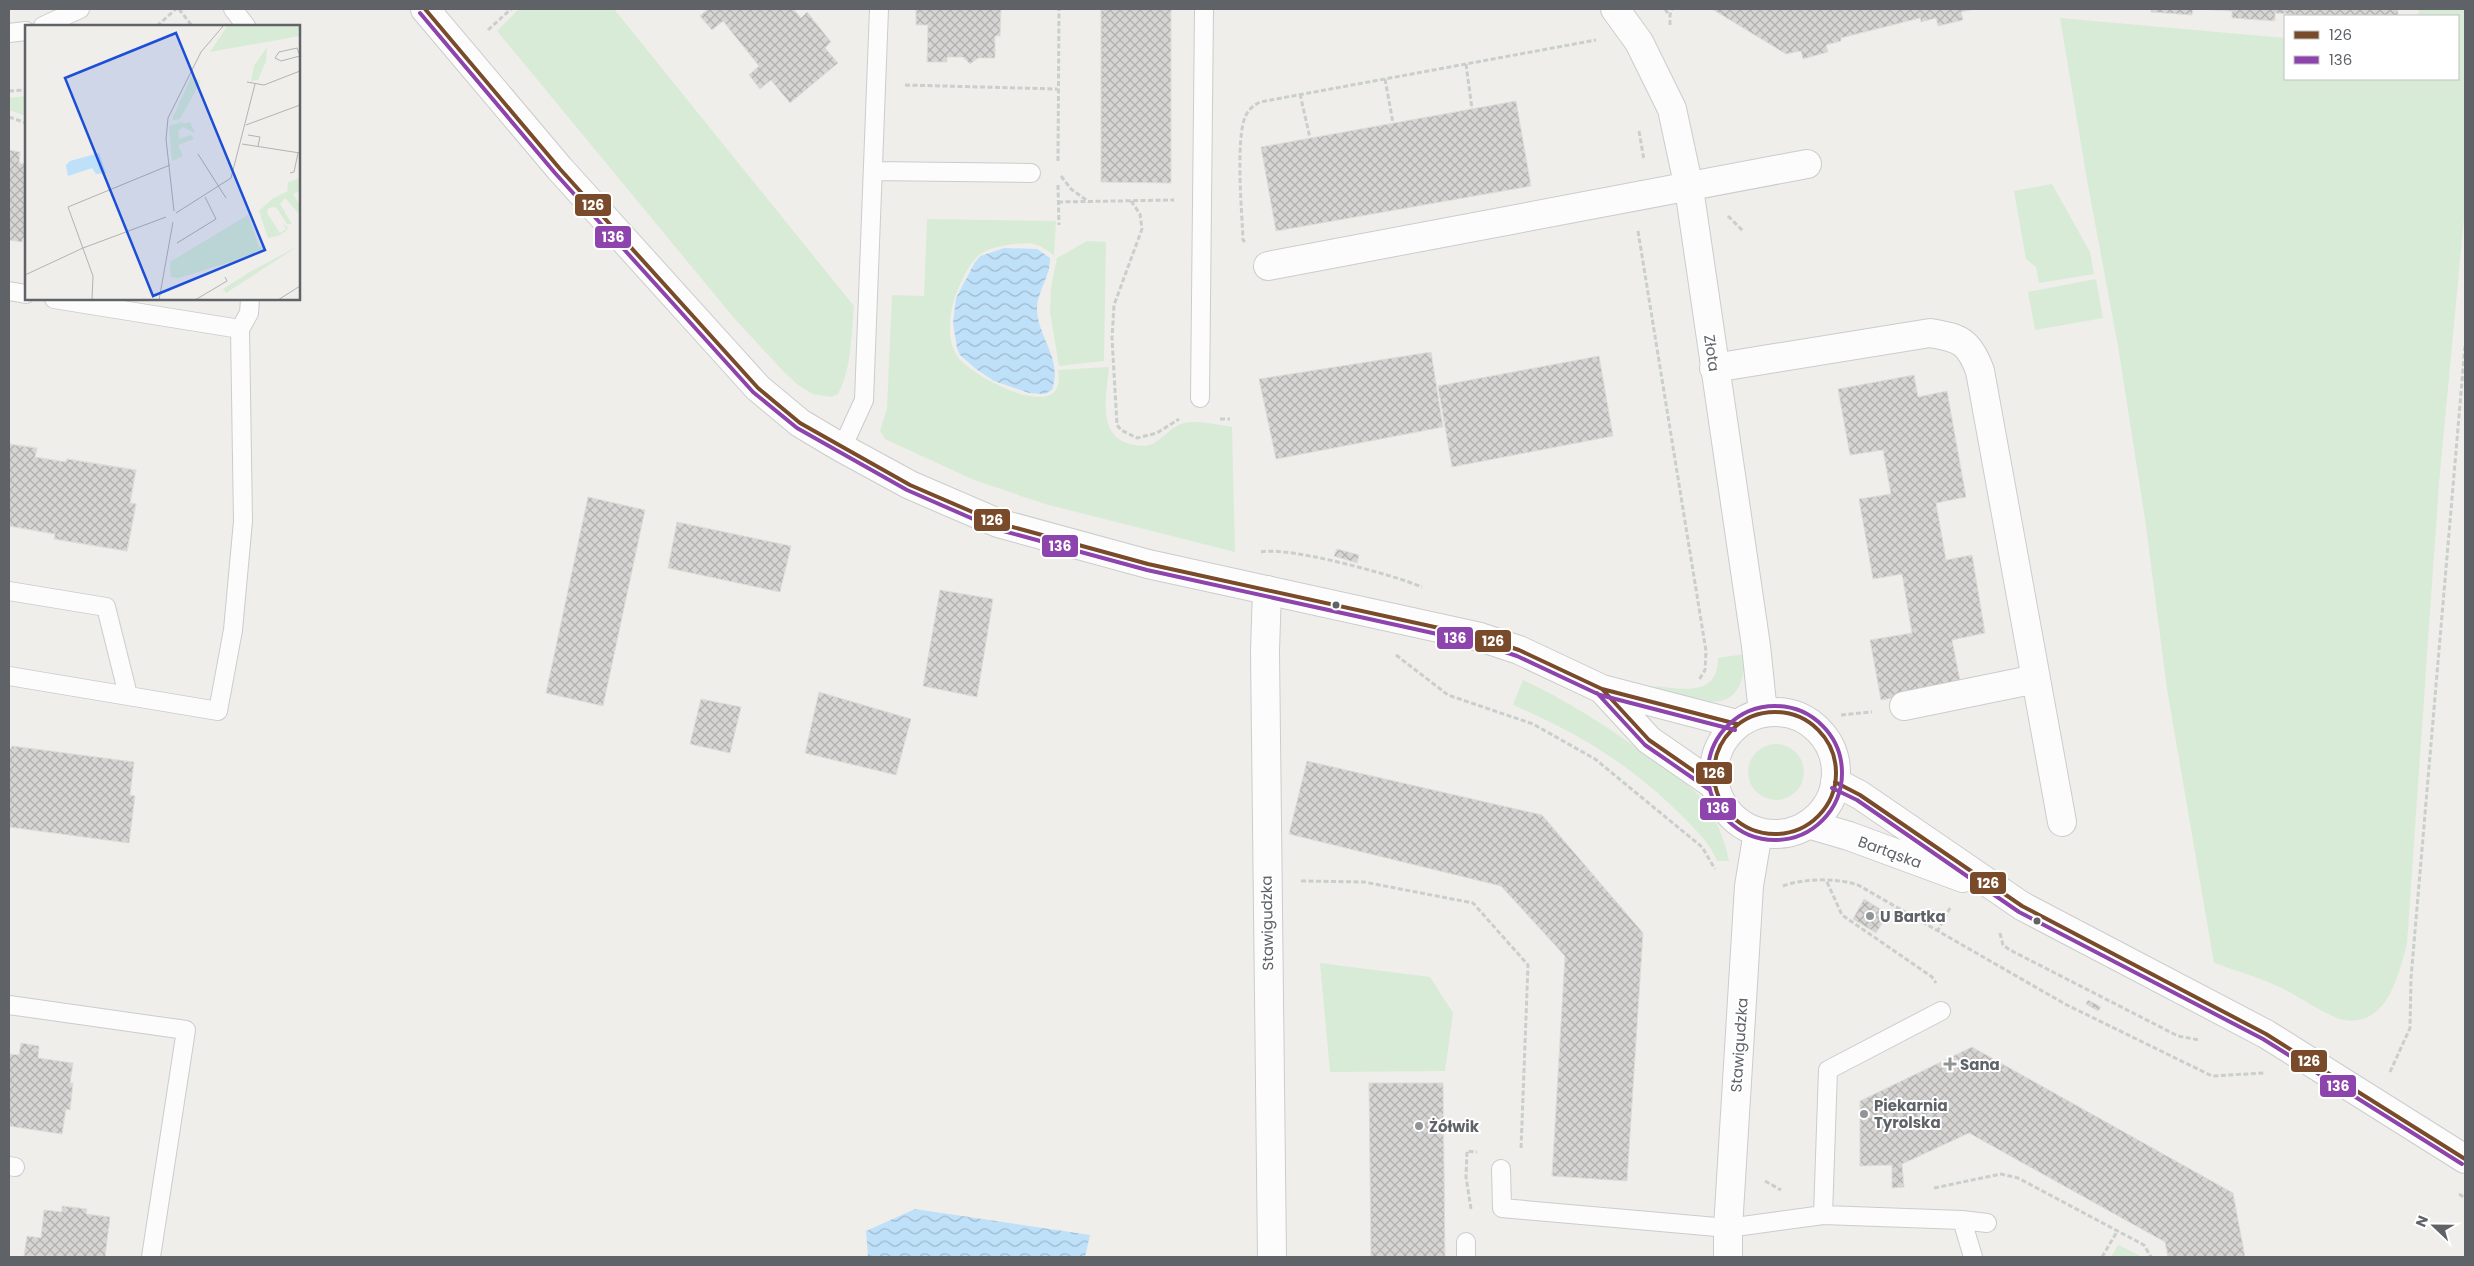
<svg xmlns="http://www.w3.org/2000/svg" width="2474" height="1266" viewBox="0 0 2474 1266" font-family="Poppins,sans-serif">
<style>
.green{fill:#d8ebd6}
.water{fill:url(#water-waves)}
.building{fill:url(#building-cross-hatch);stroke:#deddd9}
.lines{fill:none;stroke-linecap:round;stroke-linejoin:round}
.service-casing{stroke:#cbcccc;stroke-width:20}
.minor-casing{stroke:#cbcccc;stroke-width:30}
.tertiary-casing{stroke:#cbcccc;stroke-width:30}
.path{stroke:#cacfcc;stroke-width:3;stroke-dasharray:5 2.5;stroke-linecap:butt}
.service{stroke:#fdfcfc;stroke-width:18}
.minor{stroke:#fdfcfc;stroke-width:28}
.tertiary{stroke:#fdfcfc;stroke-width:28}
.bus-1-casing{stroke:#fff;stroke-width:8}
.bus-2-casing{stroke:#fff;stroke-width:8}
.bus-1{stroke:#7a4b2a;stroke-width:4}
.bus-2{stroke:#8e44ad;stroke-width:4}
.bus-dot{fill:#5f6368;stroke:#fff;stroke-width:2}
.poi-dot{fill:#919496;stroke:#fff;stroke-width:2}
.labels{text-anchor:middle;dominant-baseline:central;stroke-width:4;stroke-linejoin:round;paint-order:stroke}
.street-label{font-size:15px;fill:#5f6368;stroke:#fff}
.poi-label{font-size:15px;font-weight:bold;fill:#5f6368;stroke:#fff;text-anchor:start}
.inset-road{fill:none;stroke:#b1b2b2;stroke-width:1}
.view{fill:#1d4ed8;fill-opacity:0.15;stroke:#1d4ed8;stroke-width:2.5}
.inset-edge{fill:none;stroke:#5f6368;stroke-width:2.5}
.line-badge{stroke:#fff;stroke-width:2}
.badge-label{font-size:14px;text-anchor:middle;font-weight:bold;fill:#fff}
</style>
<defs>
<pattern id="water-waves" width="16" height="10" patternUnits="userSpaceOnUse" patternTransform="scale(1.25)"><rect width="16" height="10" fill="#bfe0f9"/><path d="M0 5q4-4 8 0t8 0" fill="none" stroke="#9eb9cd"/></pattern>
<pattern id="building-cross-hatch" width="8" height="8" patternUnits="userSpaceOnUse" patternTransform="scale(1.25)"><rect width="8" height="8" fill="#d6d5d3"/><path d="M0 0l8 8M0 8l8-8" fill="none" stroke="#b1b0af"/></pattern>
</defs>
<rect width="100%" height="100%" fill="#efeeea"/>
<!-- green -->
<path class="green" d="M519,9H614L854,306C851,335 852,368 838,394L831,397L813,394L798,385L784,372L734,318L497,31Z
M2419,9H2465V208L2439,483L2407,943C2399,975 2387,1027 2344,1020C2327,1017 2293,992 2275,985C2255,976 2234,970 2214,963L2167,689L2145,519L2118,346L2087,180L2060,18L2285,38V79H2458V16H2418Z
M26,96V116L9,110V98Z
M2052,184L2090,252L2094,274L2039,283L2036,267L2026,259L2014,191Z
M927,219L1056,221L1054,255C1048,251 1040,245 1034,244C1022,241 988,247 979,255C969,264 964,276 959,287C950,305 945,338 957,356C970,374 1031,407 1052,394C1060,388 1059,378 1058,370L1109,367C1107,392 1096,436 1130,444C1136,445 1142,447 1149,445C1161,442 1169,428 1181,424C1196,419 1217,425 1232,427L1235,552L1045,504L974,480L885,439L880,431L887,408L892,295L924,296Z
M1087,241L1106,242L1104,361L1059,366L1050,312L1051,287L1057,258Z
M2096,279L2103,318L2035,330L2028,292Z
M1745,654C1744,723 1700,700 1656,689L1655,686C1683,689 1718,697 1718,658Z
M1523,680C1568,701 1608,727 1648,756C1664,768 1685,780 1699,796C1715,815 1724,837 1729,861H1717C1710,843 1696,830 1682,816C1631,765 1579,733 1513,705Z
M1748 772a28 28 0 1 1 56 0a28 28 0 1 1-56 0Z
M1320,963L1430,977L1453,1013L1445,1071L1330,1072Z
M2118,1245L2139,1255V1257H2111Z"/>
<!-- water -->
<path class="water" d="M1004,248L1037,249L1050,258C1051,276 1037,291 1037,309C1038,339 1063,358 1052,390L1045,394L1029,393L994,381L976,369L960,355L957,348L953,323L956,298L975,262L981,256Z
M915,1209L1090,1235L1085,1257H868L866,1231Z"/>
<!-- building -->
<path class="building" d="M708,9H793L801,18L807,12L831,42L825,48L838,63L790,103L771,80L760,89L749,75L759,66L723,21L712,30L700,16Z
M916,9H1001L1000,36H995V58H978L970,64L963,57H947V62H927L928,25H916Z
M1101,9H1171V183L1101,182Z
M1712,9H1975L1961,12L1963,20L1938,26L1936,18L1921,22L1920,18L1841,38V41L1826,45L1828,52L1803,59L1801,51L1786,54Z
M2151,9H2398V16H2311L2275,13V21L2232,18V11L2193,9L2192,15L2151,12Z
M1516,101L1531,186L1276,231L1261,147Z
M9,150L20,152L19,163L26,164V238H23L22,242L9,240Z
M1431,352L1443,427L1276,459L1259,379Z
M1599,356L1613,436L1452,467L1438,386Z
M1914,375L1918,397L1947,391L1966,497L1936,503L1946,560L1972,555L1985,633L1952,640L1961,686L1881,700L1870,640L1912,633L1902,574L1873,579L1859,499L1891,494L1883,450L1850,455L1838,389Z
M9,444L37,448L35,457L66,462L67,459L136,470L130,503L136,504L127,551L54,539L55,534L9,526Z
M9,444L37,448L35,457L66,462L67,459L136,470L130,503L136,504L127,551L54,539L55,534L9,526Z
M588,497L645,510L603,706L546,693Z
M677,522L791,546L780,592L668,568Z
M1337,549L1359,555L1357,563L1334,556Z
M940,590L993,599L977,697L923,686Z
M819,692L911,719L896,775L805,753Z
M701,699L741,707L730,753L690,744Z
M12,746L134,762L130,795L135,796L129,843L9,827V748L11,749Z
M1307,761L1542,815L1643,933L1627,1181L1552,1176L1565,956L1501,886L1289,834Z
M1864,899L1888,914L1876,933L1853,919Z
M2088,1000L2101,1007L2098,1011L2086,1004Z
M21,1043L39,1046L38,1058L73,1063L70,1083H73L70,1110L66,1109L62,1134L9,1126V1054L19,1055Z
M1972,1047L2233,1193L2245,1257H2168L2165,1242L1969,1133L1902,1164L1904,1187L1892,1188V1165L1860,1166V1101Z
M1369,1083H1443L1445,1257H1371Z
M62,1206L87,1209L86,1214L110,1217L105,1257L24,1256L27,1236L41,1238L44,1210L62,1212Z"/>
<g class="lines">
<!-- service casing -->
<g class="service-casing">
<path id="service" d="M233,9L246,26
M43,26L80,9
M9,33L26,31
M873,171L1031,173
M9,291L26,294
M54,299L240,329L249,313L250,299
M1200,398L1204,9
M842,448L864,400L879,9
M9,591L106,607L128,695
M9,676L218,711L233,630L243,521L240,329
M9,1005L186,1030L151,1257
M9,1166L15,1167
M1501,1169L1502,1208L1728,1228L1823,1215L1962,1220L1973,1257
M1823,1215L1828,1070L1941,1011
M1962,1220L1987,1223
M1466,1242V1257"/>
</g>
<!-- minor casing -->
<g class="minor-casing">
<path id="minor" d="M1615,9L1639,42L1672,109L1689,188L1756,646L1763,713
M1268,266L1807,164
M1714,368L1930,333C1960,338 1969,341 1980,371L2062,822
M1267,590L1265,651L1272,1257
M1904,706L2036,679
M1728,1257V1228L1749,886L1758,832"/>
</g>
<!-- tertiary casing -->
<g class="tertiary-casing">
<path id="tertiary" d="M425,9L560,169L758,388L800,423L842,448L910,485L998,523L1148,564L1480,637L1519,650L1602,689L1737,724
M1602,689L1649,740L1714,785
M1714 773a61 61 0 1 1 122 0a61 61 0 1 1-122 0Z
M1835,782L1860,795L2022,906L2266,1034L2465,1159
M1808,824L1849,836L1963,878"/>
</g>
<!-- path -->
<path class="path" d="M179,9L192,26
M1665,9L1669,15
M1670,25V15L1672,9
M157,26L176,9
M488,30L511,9
M1466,64L1472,109
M1385,79L1393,123
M905,85L1057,89
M9,91L26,90
M1300,94L1310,138
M9,117L26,123
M1639,131L1644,160
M1058,161L1059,9
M1061,176L1071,189L1089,202
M1058,185L1059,225
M1131,201L1140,214L1142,229L1114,305L1112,338L1117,425L1121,430L1137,438L1157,433L1179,419
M1058,202L1174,200
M1728,216L1744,232
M1638,231L1706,651L1705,670L1699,680
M1245,242L1243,240C1242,212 1235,137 1246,115C1249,109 1254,105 1260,102L1596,40
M1220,419H1230
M1261,552C1288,546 1394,575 1422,587
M1396,655L1448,695L1533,724L1595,759L1702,847L1715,869
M1841,715L1872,712
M1301,881L1364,882L1473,903L1528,965L1521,1149
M1827,882L1842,915L1932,977L1936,983
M1783,886C1804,878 1837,878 1858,885L2065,1004L2212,1076L2264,1073
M1937,932L1950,908
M2000,933L2003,945L2010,950L2178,1036L2199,1040
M2390,1072L2410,1028L2411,978L2465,346
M1765,1181L1781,1190
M1934,1188L2001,1174L2018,1178L2144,1245L2151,1257
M2459,1194L2465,1198
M1471,1209L1466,1177L1467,1151L1477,1152
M2102,1257L2118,1230"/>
<!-- service -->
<use href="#service" class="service"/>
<!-- minor -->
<use href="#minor" class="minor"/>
<!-- tertiary -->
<use href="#tertiary" class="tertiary"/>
<!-- bus-1 casing -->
<g class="bus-1-casing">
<path id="bus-1" d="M425,9L560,169L758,388L800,423L910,485L998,523L1148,564L1480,637L1519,650L1602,689L1737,724
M1602,689L1649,740L1714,785
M1714 773a61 61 0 1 1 122 0a61 61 0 1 1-122 0Z
M1835,782L1860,795L2022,906L2266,1034L2465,1159"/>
</g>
<!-- bus-2 casing -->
<g class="bus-2-casing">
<path id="bus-2" d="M420,13L555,173L753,392L797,428L907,490L996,529L1147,570L1478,643L1517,656L1600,695L1735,730
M1597,693L1645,745L1710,790
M1708 773a67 67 0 1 1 134 0a67 67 0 1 1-134 0Z
M1832,788L1857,800L2019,912L2263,1039L2462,1164"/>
</g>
<!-- bus-1 -->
<use href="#bus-1" class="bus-1"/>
<!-- bus-2 -->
<use href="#bus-2" class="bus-2"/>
</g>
<!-- markers -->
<g class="bus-dot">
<circle cx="1336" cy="605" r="4.5"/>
<circle cx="2037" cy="921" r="4.5"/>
</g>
<g class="poi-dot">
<circle cx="1870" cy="916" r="5"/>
<path d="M1947.5 1056.5h5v5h5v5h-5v5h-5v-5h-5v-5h5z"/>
<circle cx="1864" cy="1114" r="5"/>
<circle cx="1419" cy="1126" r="5"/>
</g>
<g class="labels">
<!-- street labels -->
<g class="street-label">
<text transform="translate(1712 353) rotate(82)">Złota</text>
<text transform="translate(1890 852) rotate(20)">Bartąska</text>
<text transform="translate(1267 923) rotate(-91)">Stawigudzka</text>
<text transform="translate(1739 1045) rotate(-86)">Stawigudzka</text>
</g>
<!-- poi labels -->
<g class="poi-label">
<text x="1880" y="916">U Bartka</text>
<text x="1960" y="1064">Sana</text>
<text x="1874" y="1105">Piekarnia<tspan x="1874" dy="17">Tyrolska</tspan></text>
<text x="1429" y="1126">Żółwik</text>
</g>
</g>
<!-- overview -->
<g transform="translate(25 25)">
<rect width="275" height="275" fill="#efeeea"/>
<path d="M203,0H275V11L185,27ZM242,22L241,36L233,55L226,56L229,41ZM166,52L176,56L155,94L147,95ZM157,97L158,99L165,97L170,108L158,102L153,106L154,114L166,110L169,114L153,120L158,131L147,136L144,101ZM275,153V166L268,169L275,180V190L260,173L255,179L267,199H262L251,182L243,183L242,188L255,208L261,204L258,198L263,203L261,206L253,211L243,213L234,186L247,174L271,162L262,166L263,157ZM223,190L234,222L237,221L240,226L154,253L146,252L145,237ZM275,220L201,268L198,264L223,248Z" fill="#d8ebd6"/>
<path d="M74,128L81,148L71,149L67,143L43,151L41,140L45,136Z" fill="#bfe0f9"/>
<path class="inset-road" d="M272,23L275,31L256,36L250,33L254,27ZM222,57L239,60L275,46M221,100L275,80M223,110L235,112L233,121M217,119L275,128M173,129L201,173M265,148L269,147L273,128M149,186L141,114L143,93L176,27L199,0M151,188L206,153L230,59M152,218L191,194L180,172M0,250L58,223L141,192M67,275L68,251L43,182L145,140M134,275L148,197M170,275L202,256L200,252M253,275L275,261"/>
<path class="view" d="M151,8L240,225L128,271L40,53Z"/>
<rect width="275" height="275" class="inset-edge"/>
</g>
<g class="line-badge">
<rect x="574" y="193" width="38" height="24" rx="5" fill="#7a4b2a"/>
<rect x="594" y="225" width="38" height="24" rx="5" fill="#8e44ad"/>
<rect x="973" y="508" width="38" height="24" rx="5" fill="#7a4b2a"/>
<rect x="1041" y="534" width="38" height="24" rx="5" fill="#8e44ad"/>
<rect x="1436" y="626" width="38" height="24" rx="5" fill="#8e44ad"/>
<rect x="1474" y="629" width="38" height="24" rx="5" fill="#7a4b2a"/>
<rect x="1695" y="761" width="38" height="24" rx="5" fill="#7a4b2a"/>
<rect x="1699" y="797" width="38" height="24" rx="5" fill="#8e44ad"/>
<rect x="1969" y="871" width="38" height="24" rx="5" fill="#7a4b2a"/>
<rect x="2290" y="1049" width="38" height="24" rx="5" fill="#7a4b2a"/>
<rect x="2319" y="1074" width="38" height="24" rx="5" fill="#8e44ad"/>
</g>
<g class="badge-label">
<text x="593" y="210">126</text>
<text x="613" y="242">136</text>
<text x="992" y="525">126</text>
<text x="1060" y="551">136</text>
<text x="1455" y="643">136</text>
<text x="1493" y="646">126</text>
<text x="1714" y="778">126</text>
<text x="1718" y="813">136</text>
<text x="1988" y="888">126</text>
<text x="2309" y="1066">126</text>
<text x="2338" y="1091">136</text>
</g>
<!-- border -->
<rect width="2474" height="1266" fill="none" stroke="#5f6368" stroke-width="20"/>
<!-- legend -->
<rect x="2284" y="15" width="175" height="65" fill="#ffffff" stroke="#bfc1c3"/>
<rect x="2294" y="31" width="25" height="8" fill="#7a4b2a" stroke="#bfc1c3"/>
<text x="2329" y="40" font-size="15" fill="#5f6368">126</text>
<rect x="2294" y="56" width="25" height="8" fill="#8e44ad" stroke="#bfc1c3"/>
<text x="2329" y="65" font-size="15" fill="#5f6368">136</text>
<!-- north arrow -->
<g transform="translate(2434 1226) rotate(292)" stroke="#ffffff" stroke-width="4" paint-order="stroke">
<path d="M0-4L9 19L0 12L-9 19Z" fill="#5f6368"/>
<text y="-8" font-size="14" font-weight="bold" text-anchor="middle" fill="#5f6368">N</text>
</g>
</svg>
